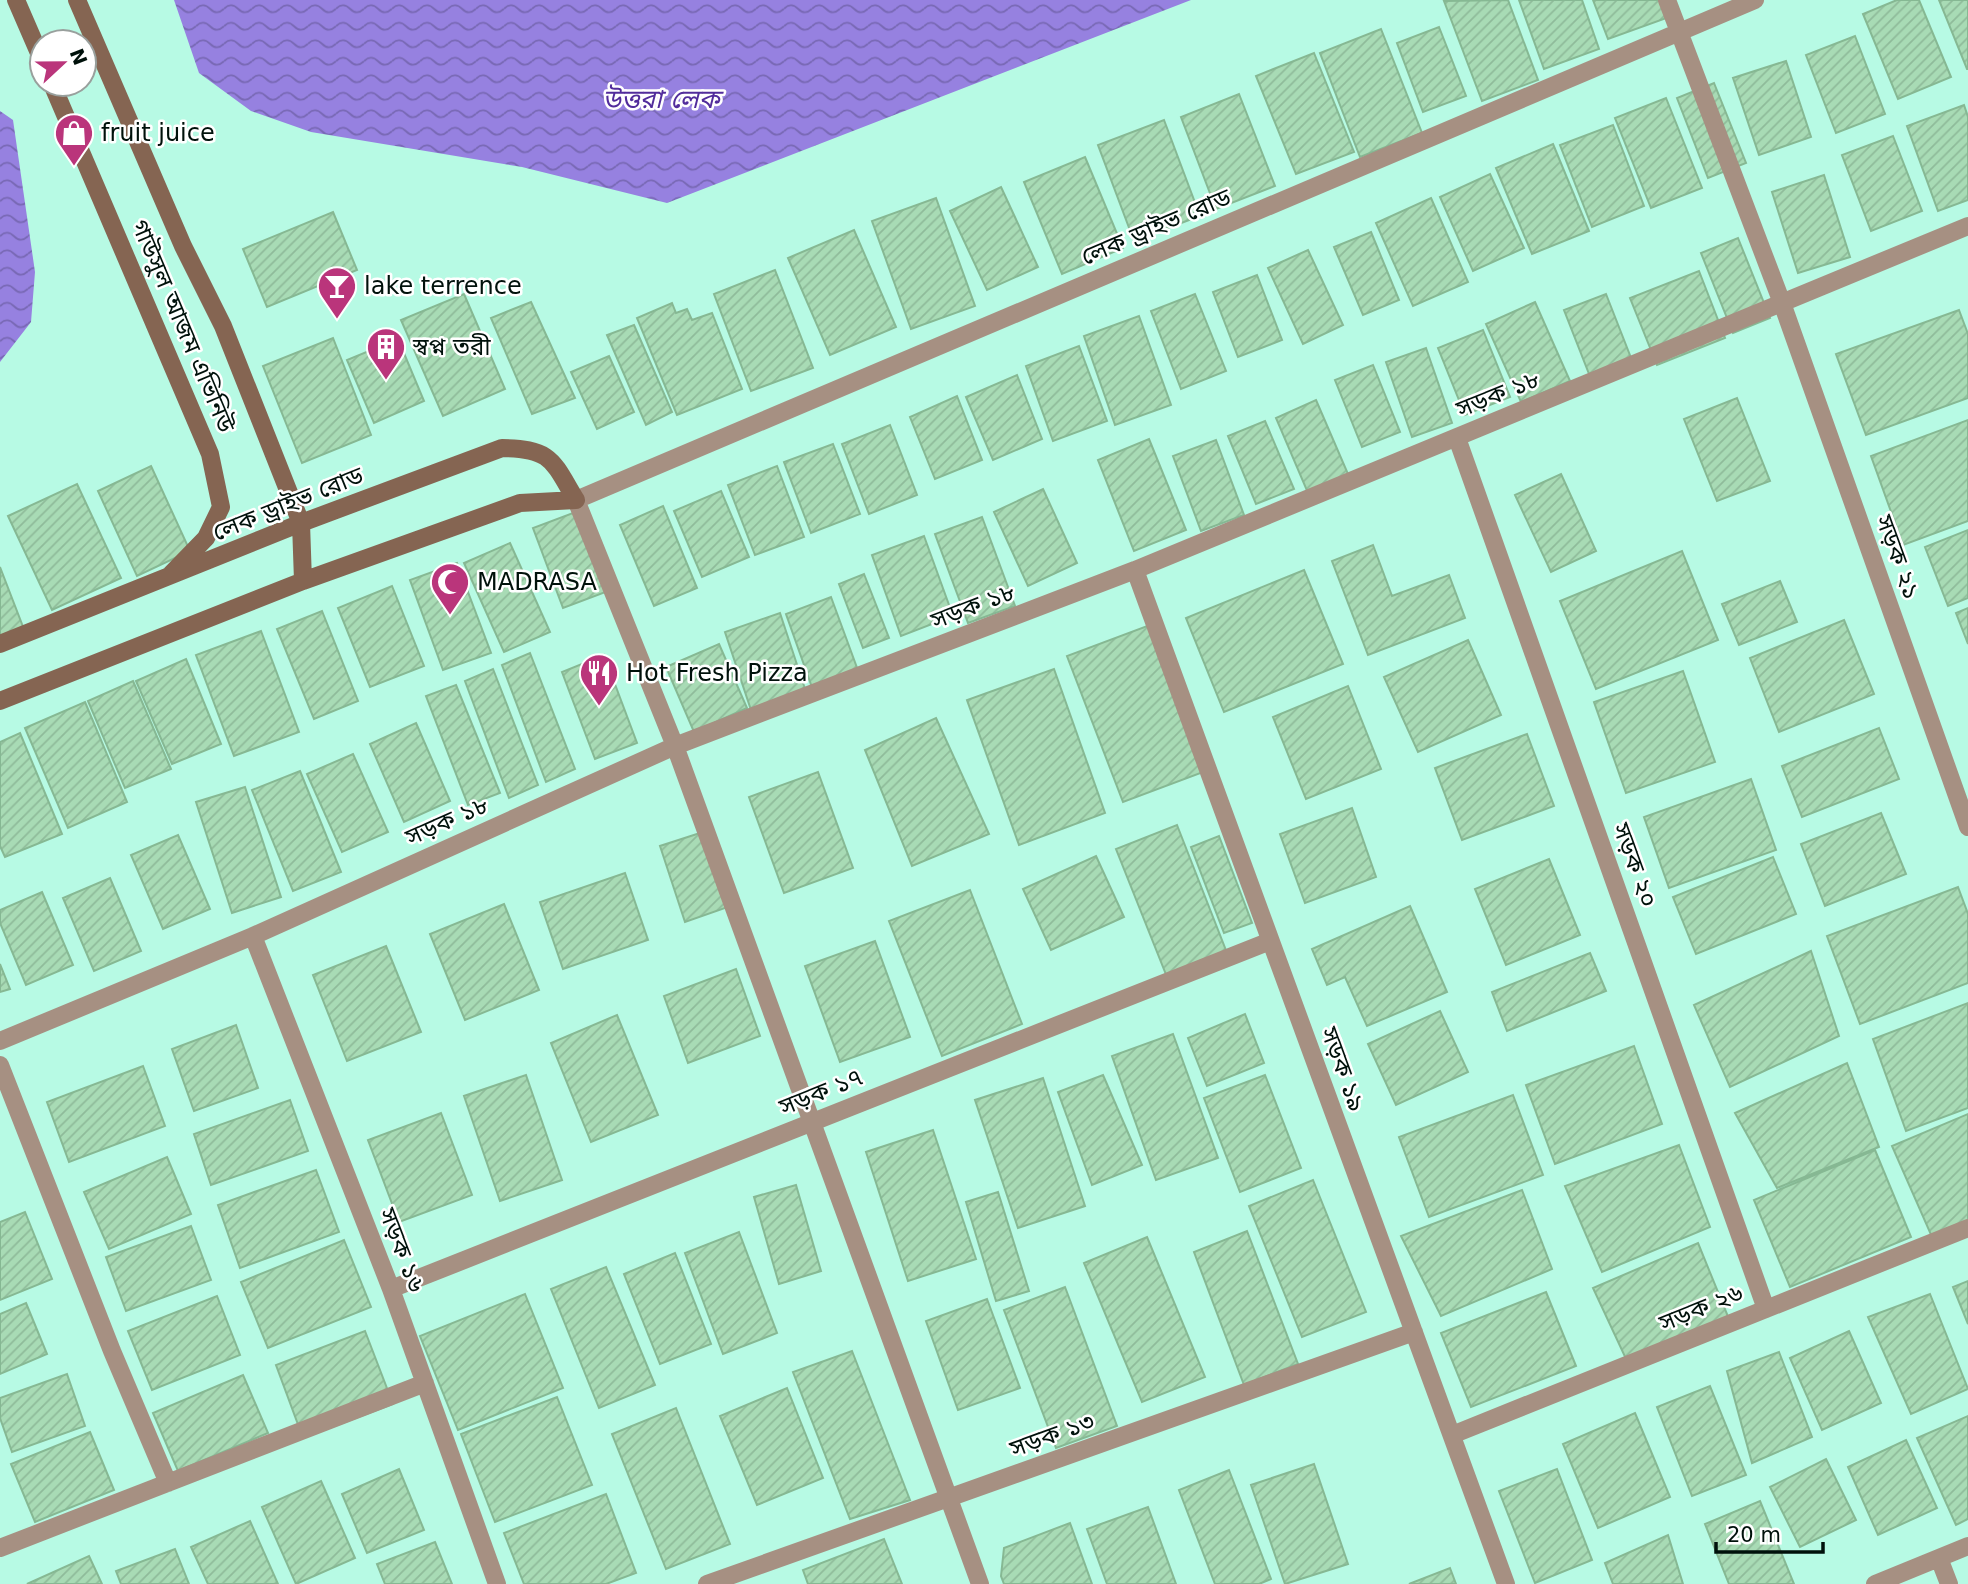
<svg xmlns="http://www.w3.org/2000/svg" width="1968" height="1584" viewBox="0 0 1968 1584" font-family="'DejaVu Sans','Noto Sans Bengali',sans-serif">
<style>
.water{fill:url(#water-waves)}
.building{fill:url(#building-hatch);stroke:#86b893;stroke-width:2}
.lines{fill:none;stroke-linecap:round;stroke-linejoin:round}
.street{stroke:#a69082;stroke-width:18}
.secondary{stroke:#856552;stroke-width:18}
.labels{text-anchor:middle;dominant-baseline:central;stroke-width:5;stroke-linejoin:round;paint-order:stroke}
.poi-label{font-size:24px;fill:#00110b;stroke:#fff;text-anchor:start}
.street-label{font-size:24px;fill:#00110b;stroke:#fff}
.water-label{font-size:26px;font-style:italic;fill:#512c9b;stroke:#fff}
</style>
<defs>
<pattern id="water-waves" width="16" height="10" patternUnits="userSpaceOnUse" patternTransform="scale(1.75)"><rect width="16" height="10" fill="#9681e0"/><path d="M0 5q4-4 8 0t8 0" fill="none" stroke="#7868b4"/></pattern>
<pattern id="building-hatch" width="6" height="6" patternUnits="userSpaceOnUse" patternTransform="scale(1.75)"><rect width="6" height="6" fill="#a8dbb5"/><path d="M-1 1l2-2M0 6l6-6M5 7l2-2" fill="none" stroke="#8fbb9a"/></pattern>
</defs>
<rect width="100%" height="100%" fill="#b7fae4"/>
<!-- water -->
<path class="water" d="M174,0H1191L667,203L522,167L311,132L251,111L199,73Z
M0,111L13,120L35,272L31,322L0,362Z"/>
<!-- building -->
<path class="building" d="M1508,0L1538,80L1482,101L1444,1Z
M1519,0H1582L1599,49L1544,69Z
M1593,0H1670L1675,15L1608,39Z
M1897,0H1919L1951,77L1898,99L1863,14Z
M1939,0H1968V69H1967Z
M1439,27L1466,96L1423,112L1397,43Z
M1381,29L1422,133L1360,157L1320,53Z
M1855,36L1885,114L1836,133L1806,55Z
M1314,53L1354,152L1296,174L1256,76Z
M1786,61L1811,137L1759,155L1733,78Z
M1714,83L1746,163L1708,178L1677,98Z
M1239,94L1275,186L1216,209L1181,117Z
M1666,98L1702,188L1651,208L1615,118Z
M1964,105L1968,117V200L1938,211L1907,126Z
M1164,120L1200,216L1134,241L1098,145Z
M1613,125L1644,206L1592,227L1560,145Z
M1893,136L1922,211L1871,231L1842,155Z
M1553,144L1589,231L1532,254L1496,168Z
M1085,157L1123,248L1062,274L1024,182Z
M1490,174L1524,248L1473,271L1440,197Z
M1824,175L1850,257L1798,273L1772,192Z
M1001,187L1038,267L987,290L950,211Z
M936,198L975,306L911,329L872,221Z
M1431,198L1468,282L1413,306L1376,223Z
M333,212L357,270L267,307L243,249Z
M854,230L896,327L830,355L788,258Z
M1371,232L1399,300L1363,315L1334,247Z
M1738,238L1770,318L1733,333L1701,253Z
M1308,250L1343,325L1303,344L1268,268Z
M775,270L813,368L751,391L714,294Z
M1699,271L1725,338L1657,365L1630,298Z
M1257,275L1282,340L1238,357L1213,292Z
M464,294L505,389L443,416L401,320Z
M1195,294L1226,371L1181,389L1151,311Z
M1606,294L1633,363L1591,379L1564,310Z
M531,302L575,398L532,414L491,318Z
M1535,302L1570,381L1521,402L1486,324Z
M672,303L676,313L687,309L692,320L712,313L742,389L677,415L637,318Z
M1959,310L1968,334V398L1866,435L1836,354Z
M1139,316L1171,405L1115,425L1084,336Z
M634,325L672,412L646,425L607,335Z
M1483,330L1510,397L1465,415L1438,348Z
M333,338L371,435L302,463L263,366Z
M398,339L424,401L374,423L347,360Z
M1079,346L1107,421L1053,441L1026,366Z
M1426,348L1452,423L1412,437L1386,362Z
M609,356L634,412L597,429L571,372Z
M1373,365L1400,432L1362,447L1335,380Z
M1017,375L1042,439L993,460L966,397Z
M957,396L982,460L935,479L910,417Z
M1737,398L1770,481L1717,501L1684,419Z
M1316,400L1348,474L1308,493L1276,418Z
M1968,420V521L1903,545L1871,456Z
M1265,421L1294,489L1256,504L1228,436Z
M890,425L917,495L869,514L842,444Z
M1149,439L1186,530L1134,551L1098,460Z
M1216,440L1244,515L1201,531L1173,456Z
M833,444L860,514L811,533L784,462Z
M151,466L190,551L137,576L98,491Z
M777,466L804,537L755,555L728,485Z
M1561,474L1596,551L1551,572L1515,495Z
M77,484L121,578L52,610L8,516Z
M1043,489L1077,563L1028,586L994,512Z
M721,491L749,557L702,577L674,511Z
M663,506L697,588L654,606L620,525Z
M581,510L611,590L563,608L533,528Z
M982,517L1015,606L968,623L935,534Z
M1968,530V598L1948,606L1925,547Z
M924,536L953,616L901,636L872,555Z
M510,543L550,632L504,652L464,563Z
M1373,545L1392,596L1449,575L1465,618L1368,655L1332,561Z
M1682,551L1718,640L1596,689L1560,601Z
M457,563L491,653L443,670L410,580Z
M0,567L25,632L0,642Z
M1304,570L1343,664L1224,712L1186,618Z
M864,574L889,638L863,648L839,584Z
M1780,581L1797,622L1739,645L1722,604Z
M392,586L424,666L370,687L338,608Z
M831,597L860,676L814,693L786,614Z
M1968,608V644L1956,613Z
M322,611L358,701L314,719L277,629Z
M780,613L809,701L754,719L725,632Z
M1844,620L1874,694L1779,732L1750,658Z
M1150,625L1206,771L1123,802L1067,656Z
M261,631L299,732L234,756L196,655Z
M1468,640L1501,715L1418,752L1384,677Z
M719,644L747,708L694,732L666,667Z
M530,653L575,769L546,782L502,665Z
M604,655L637,743L595,759L562,672Z
M186,659L221,744L172,764L136,681Z
M493,669L538,785L509,798L465,681Z
M1054,669L1105,813L1019,845L967,700Z
M1683,671L1715,762L1626,793L1594,702Z
M133,681L171,769L125,788L88,701Z
M456,685L500,793L468,805L426,696Z
M1348,686L1381,769L1306,799L1273,717Z
M85,702L127,802L68,828L25,728Z
M936,718L989,834L912,866L865,750Z
M416,723L450,801L404,822L370,744Z
M1879,728L1899,779L1802,817L1782,766Z
M20,733L62,834L5,857L0,846V742Z
M1527,734L1554,806L1462,840L1435,768Z
M353,754L388,832L342,852L307,774Z
M300,771L341,872L293,891L252,790Z
M818,772L853,868L784,893L749,797Z
M1751,779L1776,850L1669,888L1644,817Z
M245,787L281,897L232,913L196,802Z
M1352,808L1376,877L1305,903L1280,834Z
M1881,813L1906,874L1825,906L1801,844Z
M1177,825L1227,953L1167,977L1116,849Z
M703,832L728,907L685,922L660,846Z
M178,835L210,909L163,929L131,855Z
M1219,836L1252,923L1224,933L1191,847Z
M1096,856L1124,917L1051,950L1023,889Z
M1773,857L1796,914L1696,954L1673,897Z
M1549,859L1580,935L1506,965L1475,889Z
M625,873L648,940L563,969L540,902Z
M110,878L141,951L94,971L63,898Z
M1958,887L1968,914V983L1860,1024L1827,936Z
M970,890L1022,1024L942,1056L889,921Z
M42,892L73,965L26,985L0,923V910Z
M504,904L539,990L465,1020L430,934Z
M1410,906L1447,992L1367,1026L1345,977L1327,985L1312,949Z
M875,941L910,1037L840,1062L805,966Z
M386,946L421,1032L347,1061L313,975Z
M1811,951L1839,1036L1730,1087L1694,1005Z
M1590,953L1606,991L1507,1031L1492,992Z
M0,964L10,989L0,992Z
M736,969L760,1036L688,1063L664,996Z
M1968,1003V1108L1906,1131L1873,1039Z
M1440,1011L1468,1072L1396,1105L1368,1044Z
M1245,1014L1264,1063L1207,1086L1188,1038Z
M617,1015L658,1115L591,1142L551,1043Z
M236,1025L258,1088L194,1111L172,1049Z
M1173,1034L1218,1158L1156,1180L1112,1056Z
M1634,1046L1662,1124L1555,1164L1526,1085Z
M1847,1063L1879,1147L1777,1188L1735,1113Z
M143,1066L165,1126L69,1162L47,1102Z
M526,1075L562,1180L500,1201L464,1096Z
M1103,1075L1142,1165L1092,1185L1058,1092Z
M1265,1075L1301,1168L1240,1192L1204,1098Z
M1043,1078L1085,1206L1018,1228L975,1100Z
M1513,1095L1543,1175L1429,1217L1399,1137Z
M290,1100L308,1151L211,1185L194,1134Z
M441,1113L472,1195L399,1222L368,1140Z
M1968,1114V1220L1932,1237L1892,1146Z
M933,1130L976,1259L908,1281L866,1152Z
M1679,1145L1710,1227L1602,1272L1565,1186Z
M1875,1150L1911,1237L1790,1287L1754,1200Z
M167,1157L191,1214L109,1249L84,1192Z
M316,1170L339,1232L240,1268L218,1205Z
M1313,1180L1366,1312L1302,1337L1249,1206Z
M796,1185L821,1271L779,1284L754,1197Z
M1522,1190L1552,1269L1441,1316L1401,1236Z
M998,1192L1029,1291L996,1301L966,1202Z
M25,1212L52,1279L0,1300V1222Z
M191,1226L211,1280L126,1311L106,1257Z
M1247,1231L1298,1364L1244,1385L1194,1252Z
M739,1232L777,1333L723,1354L685,1253Z
M1147,1237L1205,1377L1142,1402L1084,1263Z
M344,1240L371,1307L268,1348L241,1282Z
M1698,1243L1729,1319L1627,1361L1593,1288Z
M675,1253L711,1344L660,1364L624,1274Z
M606,1267L655,1385L599,1408L551,1289Z
M1968,1281V1324L1953,1287Z
M1065,1287L1117,1426L1056,1448L1004,1310Z
M1546,1292L1576,1366L1471,1407L1441,1333Z
M525,1294L563,1388L458,1430L420,1336Z
M1930,1294L1968,1389L1911,1414L1868,1317Z
M217,1296L240,1355L152,1390L128,1331Z
M987,1299L1020,1388L958,1410L926,1321Z
M26,1303L47,1354L0,1374V1314Z
M365,1331L393,1404L303,1438L276,1365Z
M1849,1331L1881,1403L1822,1430L1790,1358Z
M852,1351L910,1500L850,1519L793,1372Z
M1779,1352L1812,1437L1752,1463L1727,1371Z
M67,1374L85,1426L12,1452L0,1418V1398Z
M243,1375L268,1433L178,1471L153,1413Z
M1710,1386L1746,1475L1692,1496L1657,1407Z
M787,1388L823,1478L757,1505L720,1416Z
M557,1397L592,1485L495,1522L461,1434Z
M676,1408L730,1544L666,1569L612,1434Z
M1635,1413L1670,1497L1598,1528L1563,1444Z
M1968,1416V1519L1956,1525L1917,1438Z
M90,1432L114,1490L35,1522L11,1464Z
M1906,1440L1937,1508L1878,1535L1848,1467Z
M1826,1459L1856,1520L1800,1547L1770,1487Z
M1314,1464L1348,1564L1285,1584L1251,1485Z
M399,1469L424,1530L367,1553L342,1494Z
M1557,1469L1592,1560L1535,1583L1499,1491Z
M1229,1470L1271,1579L1259,1584H1215L1179,1490Z
M321,1481L355,1558L296,1584L262,1507Z
M606,1494L636,1573L606,1584H524L504,1533Z
M1760,1501L1794,1584H1729L1705,1524Z
M1148,1507L1176,1584H1107L1087,1529Z
M250,1521L278,1584H208L191,1547Z
M1070,1523L1092,1584H1004L1001,1576L1004,1548Z
M1668,1535L1683,1584H1613L1605,1563Z
M884,1539L902,1584H808L803,1570Z
M435,1542L452,1584H385L377,1564Z
M175,1549L189,1584H121L116,1571Z
M89,1556L102,1584H27Z
M1450,1568L1456,1584H1409Z"/>
<g class="lines">
<!-- street -->
<path class="street" d="M1667,0L1782,303L1968,827
M1457,438L1766,1309
M1135,570L1506,1584
M253,936L391,1289L497,1584
M0,1041L253,936L675,746L1135,570L1968,226
M0,1065L112,1351L168,1483
M391,1289L1270,941
M1452,1435L1968,1228
M0,1548L425,1383
M1939,1558L1949,1584
M707,1584L1414,1332
M980,1584L675,746L576,500L1755,0
M1875,1584L1968,1546"/>
<!-- secondary -->
<path class="secondary" d="M16,0L42,60
M77,0L183,246L223,326L301,523L303,581
M52,84L210,454L221,507L206,538L171,574
M0,644L301,523L502,448C552,449 552,460 576,500
M0,701L303,581L520,503L576,500"/>
</g>
<!-- icons -->
<defs>
<g id="shop-pin" transform="scale(2.0125)"><path d="M0 17L-7.5 6A9.5 9.5 0 1 1 7.5 6Z" fill="#ba357b" stroke="#fff"/><path d="M-5-2.5h2.3a2.7 3.5 0 0 1 5.4 0H5L5.5 6h-11ZM-1.5-2.5h3a1.5 2.3 0 0 0-3 0Z" fill="#fff"/></g>
<g id="bar-pin" transform="scale(2.0125)"><path d="M0 17L-7.5 6A9.5 9.5 0 1 1 7.5 6Z" fill="#ba357b" stroke="#fff"/><path d="M-6-5H6L.8 .8V4.5H3.5V6h-7V4.5H-.8V.8Z" fill="#fff"/></g>
<g id="building-pin" transform="scale(2.0125)"><path d="M0 17L-7.5 6A9.5 9.5 0 1 1 7.5 6Z" fill="#ba357b" stroke="#fff"/><path d="M-4-6H4V6H1V3H-1V6H-4ZM-2.5-4.3h1.7v1.8h-1.7ZM.8-4.3h1.7v1.8H.8ZM-2.5-1h1.7V.8h-1.7ZM.8-1h1.7V.8H.8Z" fill="#fff"/></g>
<g id="mosque-pin" transform="scale(2.0125)"><path d="M0 17L-7.5 6A9.5 9.5 0 1 1 7.5 6Z" fill="#ba357b" stroke="#fff"/><path d="M3.5-4.9A6 6 0 1 0 3.5 4.9A5 5 0 1 1 3.5-4.9Z" fill="#fff"/></g>
<g id="restaurant-pin" transform="scale(2.0125)"><path d="M0 17L-7.5 6A9.5 9.5 0 1 1 7.5 6Z" fill="#ba357b" stroke="#fff"/><path d="M-5-6h1v4h1v-4h1v4h1v-4h1v5L-1.5 .5V6h-2V.5L-5-1ZM5-6V6H3V1.5H1.5Q1.5-4 5-6Z" fill="#fff"/></g>
</defs>
<g fill-rule="evenodd">
<use href="#shop-pin" x="74" y="133"/>
<use href="#bar-pin" x="337" y="286"/>
<use href="#building-pin" x="386" y="347"/>
<use href="#mosque-pin" x="450" y="582"/>
<use href="#restaurant-pin" x="599" y="673"/>
</g>
<g class="labels">
<!-- poi labels -->
<g class="poi-label">
<text x="101" y="133">fruit juice</text>
<text x="364" y="286">lake terrence</text>
<text x="413" y="347">স্বপ্ন তরী</text>
<text x="477" y="582">MADRASA</text>
<text x="626" y="673">Hot Fresh Pizza</text>
</g>
<!-- street labels -->
<g class="street-label">
<text transform="translate(1156 227) rotate(-23)">লেক ড্রাইভ রোড</text>
<text transform="translate(183 326) rotate(67)">গাউসুল আজম এভিনিউ</text>
<text transform="translate(1498 394) rotate(-22)">সড়ক ১৮</text>
<text transform="translate(288 504) rotate(-22)">লেক ড্রাইভ রোড</text>
<text transform="translate(1898 557) rotate(70)">সড়ক ২১</text>
<text transform="translate(973 606) rotate(-21)">সড়ক ১৮</text>
<text transform="translate(447 821) rotate(-24)">সড়ক ১৮</text>
<text transform="translate(1635 865) rotate(70)">সড়ক ২০</text>
<text transform="translate(1343 1069) rotate(70)">সড়ক ১৯</text>
<text transform="translate(821 1092) rotate(-22)">সড়ক ১৭</text>
<text transform="translate(402 1250) rotate(69)">সড়ক ১৬</text>
<text transform="translate(1701 1308) rotate(-22)">সড়ক ২৬</text>
<text transform="translate(1052 1435) rotate(-20)">সড়ক ১৩</text>
</g>
<!-- water labels -->
<g class="water-label">
<text x="661" y="99">উত্তরা লেক</text>
</g>
</g>
<!-- north arrow -->
<g transform="translate(63 63) rotate(68)"><circle r="33" fill="#ffffff" stroke="#99a09d" stroke-width="2"/>
<path d="M0-5L12 26L0 18L-12 26Z" fill="#ba357b"/>
<text y="-10" font-size="19" font-weight="bold" text-anchor="middle" fill="#00110b">N</text>
</g>
<!-- scale -->
<path d="M1716 1542v10h107v-10" fill="none" stroke="#00110b" stroke-width="3.5"/>
<text x="1727" y="1542" font-size="21" fill="#00110b" stroke="#ffffff" stroke-width="5" paint-order="stroke">20 m</text>
</svg>
